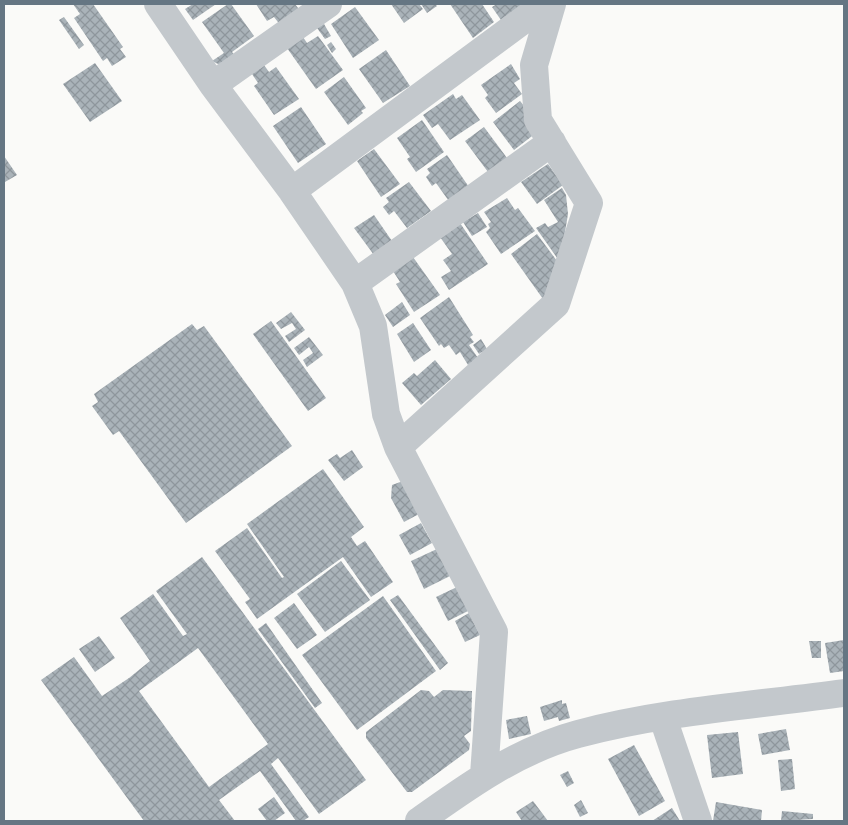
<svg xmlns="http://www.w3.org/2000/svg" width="848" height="825" viewBox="0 0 848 825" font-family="Ubuntu,sans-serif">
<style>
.building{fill:url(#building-cross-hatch);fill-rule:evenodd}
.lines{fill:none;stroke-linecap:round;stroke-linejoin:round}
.minor{stroke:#c3c8cc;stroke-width:28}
</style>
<defs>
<pattern id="building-cross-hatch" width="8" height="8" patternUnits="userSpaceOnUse" patternTransform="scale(1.25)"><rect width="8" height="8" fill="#aab3b9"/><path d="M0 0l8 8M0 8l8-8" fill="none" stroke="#8e969c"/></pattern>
</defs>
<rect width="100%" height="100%" fill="#fafaf8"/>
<!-- building -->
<path class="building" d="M73,4H93L123,47L120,49L126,57L112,66L107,58L103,61L74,18L80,14Z
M193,4H216L193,20L185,9Z
M228,4H231L254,36L232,52L237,58L224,67L212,61L224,53L202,22Z
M256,4H295L301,12L281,26L274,17L267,21Z
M391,4H419L423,9L404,23Z
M421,4H435L437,6L427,13Z
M450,4H482L494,22L473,38Z
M497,4H531L503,23L492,7Z
M355,7L379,40L353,58L331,24Z
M64,17L84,45L79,49L59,20Z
M324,24L331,36L325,39L317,28Z
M318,36L343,70L316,89L287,48L303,37L307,43Z
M331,42L336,49L332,53L327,45Z
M386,50L410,86L383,103L359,69Z
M95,63L122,101L90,122L63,84Z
M511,64L520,79L514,83L522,94L496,113L485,98L488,95L481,85Z
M264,65L269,72L276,67L299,99L274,115L254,86L258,83L252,74Z
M344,77L366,108L361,111L363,113L348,125L324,92Z
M453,94L456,99L462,95L480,120L450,140L438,124L432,128L423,115Z
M520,101L530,113L524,118L536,133L514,150L493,122Z
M301,107L326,144L298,163L273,126Z
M422,120L444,152L416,172L407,159L410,157L397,138Z
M484,127L510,162L491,176L465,141Z
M374,149L400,184L381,197L357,161Z
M447,155L471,190L451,204L436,183L432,186L426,177L430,173L427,169Z
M4,156L17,175L5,182L4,180Z
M548,164L563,185L537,204L521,182Z
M409,182L431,211L407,228L394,211L389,215L383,207L389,202L386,198Z
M562,188L566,195L568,214L560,262L536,228L545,223L548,227L558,222L544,200Z
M507,198L515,210L518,208L535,231L501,254L486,232L490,228L488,224L491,222L484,212Z
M478,213L487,227L472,236L463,222Z
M374,215L392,241L374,255L354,228Z
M460,223L488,264L449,290L441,277L451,271L443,260L452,254L440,237Z
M537,234L560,265L543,299L511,254Z
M413,257L440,295L414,312L396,284L400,282L393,271Z
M449,297L473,335L470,337L474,342L469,345L478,358L468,365L460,352L456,355L449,345L444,348L441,344L439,346L420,318Z
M402,302L410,315L393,327L385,315Z
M291,312L305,330L289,342L285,336L296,329L292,323L281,329L276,323Z
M271,321L326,398L308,411L253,334Z
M413,323L431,350L414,362L397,334Z
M192,324L197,330L204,326L292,446L186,523L119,431L113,435L92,406L98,402L94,394Z
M309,337L323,355L307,367L303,360L313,353L309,347L299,355L294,348Z
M481,339L487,349L479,354L473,345Z
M435,360L451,379L421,405L402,383L414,373L417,376Z
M352,450L363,467L344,481L328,460L337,454L340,458Z
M323,469L364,527L351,537L357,546L365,541L393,582L371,597L343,557L257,619L245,602L250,599L215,551L247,528L282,578L284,577L247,524Z
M403,481L419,514L404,522L391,498L392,485Z
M421,523L432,543L410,555L399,535Z
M437,549L450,576L424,589L411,561Z
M202,557L366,780L319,814L278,758L271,764L309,817L303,821H296L260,771L219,800L235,821H144L41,680L74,657L102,696L129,678L150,661L120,618L153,594L183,636L187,634L156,591ZM198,648L268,744L209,787L139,691Z
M341,561L370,600L325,632L297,594Z
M457,587L468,611L448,621L436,597Z
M398,595L448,663L440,670L390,600Z
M383,596L436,671L357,730L302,655Z
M294,603L317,635L297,649L274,618Z
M469,613L480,635L465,642L455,621Z
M266,623L322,703L315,708L258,629Z
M99,636L115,658L95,672L79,649Z
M844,640V671L830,673L825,643Z
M809,641H821V658H812Z
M421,690L429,691L434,697L443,690L472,691L471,731L464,736L470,744L469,750L412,792H407L366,738V732Z
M562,700V704L566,703L570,718L559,721L558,717L544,721L540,707Z
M527,716L531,734L509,739L506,720Z
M786,729L790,750L762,755L758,734Z
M738,732L743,774L712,778L707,735Z
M634,745L665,801L639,816L608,759Z
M792,759L795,789L781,791L778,760Z
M568,771L574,783L567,787L560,775Z
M274,797L285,813L274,821H267L258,809Z
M581,800L588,813L580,817L574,805Z
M533,801L548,821H522L516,812Z
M716,802L762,810L761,821H713Z
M672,808L680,821H652Z
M782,811L813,814V819L781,821Z"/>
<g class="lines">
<!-- minor -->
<path class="minor" d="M158,4L213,85L292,191L355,283L373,326L386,414L398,447L494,632L484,775
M213,85L328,4
M292,191L545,4
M355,283L552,142
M398,447L556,304L589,203L538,120L534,65L552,4
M663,718L698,821
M419,821C468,786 518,750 578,734C664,711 756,705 844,693"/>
</g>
<!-- border -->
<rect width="848" height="825" fill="none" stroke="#657683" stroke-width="10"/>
</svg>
